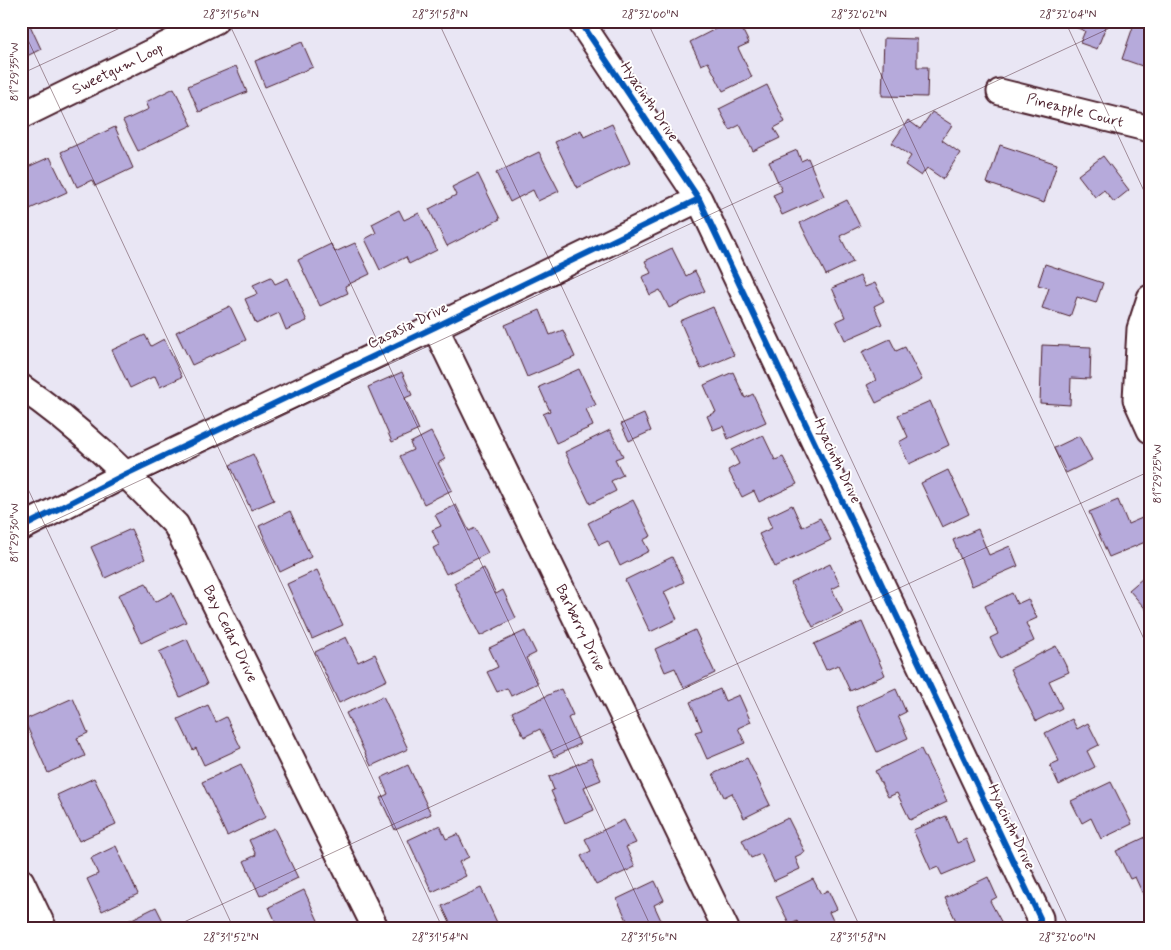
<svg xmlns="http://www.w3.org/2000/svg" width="1171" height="950" viewBox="0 0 1171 950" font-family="Mynerve,sans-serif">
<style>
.building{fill:#b6aadb;stroke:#4a1f2b}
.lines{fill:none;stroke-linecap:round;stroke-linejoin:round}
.minor-casing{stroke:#4a1f2b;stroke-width:29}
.minor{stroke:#fff;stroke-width:25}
.cycleway-casing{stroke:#fff;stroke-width:9}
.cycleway{stroke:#0057b8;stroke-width:6}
.ticks{fill:none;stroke:#4a1f2b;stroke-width:1;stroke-opacity:0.45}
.labels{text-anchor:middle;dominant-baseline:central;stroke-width:4;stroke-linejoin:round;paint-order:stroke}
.street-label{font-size:15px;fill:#4a1f2b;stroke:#fff}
.neatline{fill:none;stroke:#4a1f2b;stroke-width:2}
.ticks-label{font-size:12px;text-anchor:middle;fill:#4a1f2b}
</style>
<rect width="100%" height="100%" fill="#e9e6f4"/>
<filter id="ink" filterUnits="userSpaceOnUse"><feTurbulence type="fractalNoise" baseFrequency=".02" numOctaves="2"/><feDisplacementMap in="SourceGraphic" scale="10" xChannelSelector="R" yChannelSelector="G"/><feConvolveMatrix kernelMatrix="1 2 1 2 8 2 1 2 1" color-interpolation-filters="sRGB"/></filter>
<g filter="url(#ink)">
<!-- building -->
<path class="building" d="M21,21H28L41,49L21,59Z
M731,21H738L749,43L738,48L752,77L723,91L708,62L701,65L690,42Z
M1060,21H1108L1097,49L1080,43L1085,31Z
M1135,21L1150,22V64L1148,68L1122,59Z
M884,38L917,39V67H928L927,97L882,96Z
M302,42L313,67L265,87L255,61Z
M236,66L247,92L199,112L188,86Z
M767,85L785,122L774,128L780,138L753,151L740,125L730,130L719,109Z
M174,88L192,125L138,151L123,121L149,109L146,102Z
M932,112L952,125L942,140L960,153L943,179L927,168L921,176L905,165L911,156L892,143L908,120L920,129Z
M612,124L630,163L577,188L555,142L581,130L584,137Z
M115,127L133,168L95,186L92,180L77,187L61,152Z
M1000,145L1057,164L1044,203L987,183Z
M797,150L801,161L808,158L824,196L782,215L773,195L782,191L769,162Z
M539,152L559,191L538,201L533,190L510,202L496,173Z
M1103,156L1129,190L1114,202L1104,190L1095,197L1078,175Z
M50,157L67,192L21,213V170Z
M478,174L500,219L447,246L429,209L456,195L452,187Z
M847,200L860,226L840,236L853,262L826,275L800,223Z
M399,210L404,220L419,213L437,250L409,264L406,257L380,270L365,239L376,233L372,224Z
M355,243L370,274L345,286L348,293L320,306L298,260L331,244L335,252Z
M672,248L686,276L695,271L705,291L669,308L660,290L650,295L642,277L651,273L645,261Z
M1045,264L1103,283L1096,303L1077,297L1070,317L1042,308L1049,288L1038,285Z
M860,276L865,287L875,283L884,301L874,306L882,324L845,340L836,321L845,317L832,288Z
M271,277L275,284L288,278L307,321L286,330L279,313L256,324L245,299L257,294L253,285Z
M230,306L246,340L192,365L176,332Z
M713,307L734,355L701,369L680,321Z
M540,310L550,335L563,330L575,357L527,377L505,325Z
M145,335L151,346L164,339L182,377L160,387L155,376L130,388L112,350Z
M890,339L896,351L905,347L922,380L876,403L867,385L876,380L862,352Z
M1042,345L1091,347L1090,379L1071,378L1070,405L1040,403Z
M579,369L596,405L586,409L593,426L556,443L543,414L550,411L539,387Z
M402,372L412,395L405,398L419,430L392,442L368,387Z
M733,372L745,398L753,394L766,422L728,439L723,426L713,430L707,416L716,412L704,385Z
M930,401L949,445L909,464L899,442L908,437L898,415Z
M644,414L651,431L629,441L621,424Z
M610,430L623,456L615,459L623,475L611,481L616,491L590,504L565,452Z
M431,432L445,459L438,463L452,490L424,504L400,456L413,450L410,443Z
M763,435L775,460L783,457L797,484L759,502L754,491L742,497L728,470L739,464L732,450Z
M1079,436L1092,460L1066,473L1054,448Z
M253,454L274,500L251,510L230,465Z
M948,470L969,514L942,527L921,483Z
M633,500L651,536L643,540L649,551L620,566L608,541L599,545L588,523Z
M1118,500L1128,524L1142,518L1150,540L1109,557L1089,512Z
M456,505L469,531L475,528L488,553L446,574L433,548L439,545L432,530L441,526L435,515Z
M792,505L802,527L820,518L831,540L775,567L759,534L772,528L767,517Z
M290,511L311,557L280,572L259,526Z
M131,529L145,559L105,578L91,547Z
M978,529L989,555L1010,546L1018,566L972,586L953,540Z
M672,557L684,582L664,592L677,619L650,632L625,580Z
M830,564L840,585L832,589L843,612L813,627L791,583Z
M484,568L496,594L503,590L516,618L480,636L454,583Z
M317,570L343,625L312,639L287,584Z
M1150,572V614L1129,590Z
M146,583L155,602L172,593L186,622L141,643L118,595Z
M1012,593L1017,604L1028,599L1037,618L1026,623L1034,641L1000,658L990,638L998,634L985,606Z
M862,622L885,675L850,691L838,665L826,670L814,644Z
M695,630L715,673L684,688L675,668L665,672L655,649Z
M525,631L536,653L526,658L538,683L511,696L507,688L497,692L487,672L498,667L489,648Z
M346,637L358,662L375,654L387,680L339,703L315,652Z
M187,639L207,684L180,697L159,652Z
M1056,646L1069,672L1049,681L1062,708L1036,721L1010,669Z
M561,689L573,715L568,718L580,744L554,757L540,729L524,737L512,712Z
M720,689L725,701L739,695L751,722L738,728L745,743L707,759L695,732L702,730L690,702Z
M896,689L906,712L898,716L908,738L877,752L856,707Z
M383,696L408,749L371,766L346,713Z
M73,698L88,733L77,738L85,756L48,773L24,720Z
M208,705L216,722L226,717L241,748L204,765L196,748L193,750L178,719Z
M1072,719L1077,729L1088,723L1099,745L1087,751L1095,767L1059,785L1050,765L1059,761L1045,733Z
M921,749L947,802L910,820L897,793L888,797L875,771Z
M591,758L601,780L584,787L594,810L565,823L551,791L554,790L549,777Z
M747,758L770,805L744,818L732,793L724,797L713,774Z
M241,764L266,817L227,836L202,782Z
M408,765L431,814L395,830L380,798L388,794L381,778Z
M94,778L116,824L79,841L57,795Z
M1111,782L1132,824L1101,839L1091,818L1082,823L1071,801Z
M946,816L957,843L966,839L975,861L942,875L938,867L931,870L913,830Z
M788,818L805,852L795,857L800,869L774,881L761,854L751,858L742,840Z
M624,820L636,843L626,847L635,867L596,885L581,856L591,851L585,839Z
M440,825L446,839L458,834L469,857L459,862L466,876L432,892L408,840Z
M274,828L298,878L260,896L244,861L256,855L249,840Z
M1150,835V902L1147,903L1135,877L1130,879L1116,851Z
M116,846L138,894L102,911L87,879L98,874L91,858Z
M988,877L997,897L990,901L1004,927L1001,929H960L945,898Z
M813,879L821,894L828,890L837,909L829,912L837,929H800L797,921L790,925L776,897Z
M655,881L664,900L654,905L665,929H631L617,899Z
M481,888L500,929H453L442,906Z
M304,890L322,929H279L269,907Z
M156,907L167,929H114V928Z"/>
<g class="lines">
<!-- minor casing -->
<g class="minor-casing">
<path id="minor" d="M580,21L699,199L1040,918V929
M1000,92L1150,129
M21,116L215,21
M1150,298L1140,329L1136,399L1150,430
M435,327L726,929
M21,387C79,426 127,475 176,525L376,929
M21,528L126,474L435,327L699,199
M21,881L44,929"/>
</g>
<!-- minor -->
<use href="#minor" class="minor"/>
<!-- cycleway casing -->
<g class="cycleway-casing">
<path id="cycleway" d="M580,21L699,199L1040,918V929
M21,528L126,474L435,327L699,199"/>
</g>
<!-- cycleway -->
<use href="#cycleway" class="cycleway"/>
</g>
</g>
<!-- ticks -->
<path class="ticks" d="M228,21L652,929M438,21L861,929M647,21L1070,929M856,21L1150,652M1065,21L1150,204M21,25L443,929M21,74L135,21M21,474L234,929M21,536L1125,21M21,922L24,929M169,929L1150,471"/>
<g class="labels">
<!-- street labels -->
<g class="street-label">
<text transform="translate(118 69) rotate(-26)">Sweetgum Loop</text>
<text transform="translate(649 102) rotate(56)">Hyacinth Drive</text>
<text transform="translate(1075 111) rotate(14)">Pineapple Court</text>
<text transform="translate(408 326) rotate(-26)">Casasia Drive</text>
<text transform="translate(837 461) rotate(65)">Hyacinth Drive</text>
<text transform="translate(580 628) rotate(64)">Barberry Drive</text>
<text transform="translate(230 634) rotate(64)">Bay Cedar Drive</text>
<text transform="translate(1011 827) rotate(65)">Hyacinth Drive</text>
</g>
</g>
<!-- margin -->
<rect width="1171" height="950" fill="none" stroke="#fff" stroke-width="55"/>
<rect x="28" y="28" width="1116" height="894" class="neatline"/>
<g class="ticks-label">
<text x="231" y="18">28°31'56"N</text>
<text x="440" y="18">28°31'58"N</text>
<text x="650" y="18">28°32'00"N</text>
<text x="859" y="18">28°32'02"N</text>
<text x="1068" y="18">28°32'04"N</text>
<text transform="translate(14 72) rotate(-90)" y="4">81°29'35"W</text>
<text transform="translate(1157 474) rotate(-90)" y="4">81°29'25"W</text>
<text transform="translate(14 533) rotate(-90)" y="4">81°29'30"W</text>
<text x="231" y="941">28°31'52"N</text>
<text x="440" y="941">28°31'54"N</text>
<text x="649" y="941">28°31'56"N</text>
<text x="858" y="941">28°31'58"N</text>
<text x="1067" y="941">28°32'00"N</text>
</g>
</svg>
